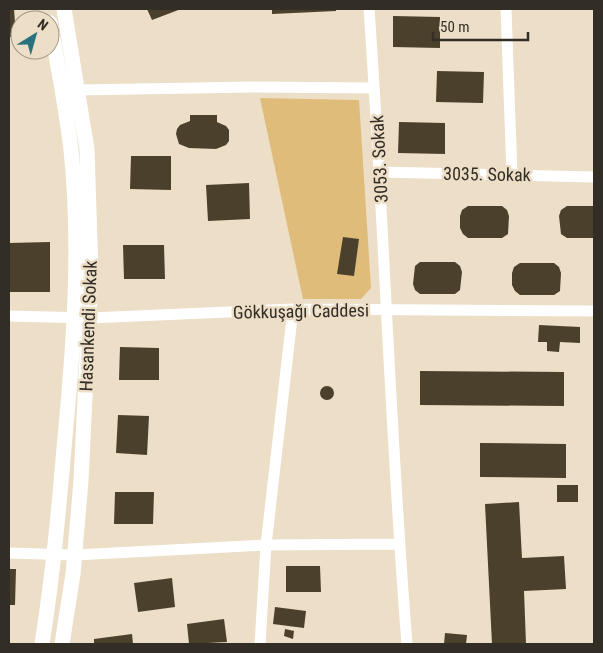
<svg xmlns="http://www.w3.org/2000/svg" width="603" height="653" viewBox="0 0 603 653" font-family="'Roboto Condensed',sans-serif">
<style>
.green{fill:#dfbc7a}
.building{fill:#4b402c}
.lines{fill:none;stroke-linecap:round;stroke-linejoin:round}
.street{stroke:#fff;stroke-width:11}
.secondary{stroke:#fff;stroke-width:15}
.labels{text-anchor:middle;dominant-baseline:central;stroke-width:5;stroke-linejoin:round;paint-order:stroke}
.street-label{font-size:18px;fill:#332e25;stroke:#ecdec7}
</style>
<rect width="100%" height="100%" fill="#ecdec7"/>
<!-- green -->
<path class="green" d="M260,98L359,100L371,288L361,299H303Z"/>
<!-- building -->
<path class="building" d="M9,9H14L16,37H9Z
M147,9H181L152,20Z
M272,9H336V11L272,14Z
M393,16L440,17V48L393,47Z
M437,71L484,72L483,103L436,102Z
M190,115H217V122L226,126L229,130V141L226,145L216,149L189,148L179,144L176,134L177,129L180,125L190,121Z
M399,122L445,123V154L398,153Z
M131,156H171V190L130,189Z
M249,183L250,219L208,221L206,185Z
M468,206H502L507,210L509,216L508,234L502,238H468L463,234L460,228V216L462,210Z
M567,206H594V238H567L561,234L559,216L561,210Z
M343,237L359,239L354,276L337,274Z
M50,242V292H9V243Z
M123,245H164L165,279H124Z
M420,262H455L460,266L462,272L460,290L455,294H420L415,290L413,284L415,266Z
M520,263H554L559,267L561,273L560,291L554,295H520L515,291L512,285V273L514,267Z
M539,325L580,327V343L560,342L559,352L547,351V342H538Z
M120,347L159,348V380H119Z
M420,371L564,372V406L420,405Z
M320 393a7 7 0 1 1 14 0a7 7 0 1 1-14 0Z
M118,415L149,416L147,455L116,453Z
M480,443L566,444V478L480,477Z
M557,485H578V502H557Z
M115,492H154L153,524H114Z
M519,502L522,558L564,556L566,589L524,591L526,644H492L485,504Z
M286,566H320L321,592H286Z
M9,569H16L15,605H9Z
M172,578L175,607L138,612L134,583Z
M275,607L306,611L304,628L273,624Z
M224,619L227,642L189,644L187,624Z
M285,629L294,631L293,639L284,636Z
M445,633L467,635L466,644H444Z
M132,634L133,644H94V639Z"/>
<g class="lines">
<!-- street -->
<path class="street" d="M369,9C384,220 390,433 407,644
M506,9L512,175
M79,90L251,87L374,88
M380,172L594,177
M9,316L90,318L293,309L594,311
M9,553L75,555L266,545L399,544
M260,644L266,545L293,309"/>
<!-- secondary -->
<path class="secondary" d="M42,644C53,575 59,507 65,437C74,342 81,245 71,150C66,107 58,65 50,23
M62,644L73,574L81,481L91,273L87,149L64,9"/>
</g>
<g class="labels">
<!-- street labels -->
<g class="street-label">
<text transform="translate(379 159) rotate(-93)">3053. Sokak</text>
<text transform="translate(487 174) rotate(1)">3035. Sokak</text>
<text transform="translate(301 311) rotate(-1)">Gökkuşağı Caddesi</text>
<text transform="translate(88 326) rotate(-88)">Hasankendi Sokak</text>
</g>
</g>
<!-- border -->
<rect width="603" height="653" fill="none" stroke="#332e25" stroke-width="20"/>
<!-- north arrow -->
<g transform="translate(35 35) rotate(37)"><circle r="24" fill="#ecdec7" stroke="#a29886"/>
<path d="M0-4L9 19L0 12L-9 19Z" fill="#29727b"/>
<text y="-8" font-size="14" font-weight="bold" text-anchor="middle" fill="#332e25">N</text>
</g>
<!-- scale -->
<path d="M433 32v8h95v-8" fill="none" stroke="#332e25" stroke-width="2.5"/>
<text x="440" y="32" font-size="15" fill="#332e25" stroke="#ecdec7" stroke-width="4" paint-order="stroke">50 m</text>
</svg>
